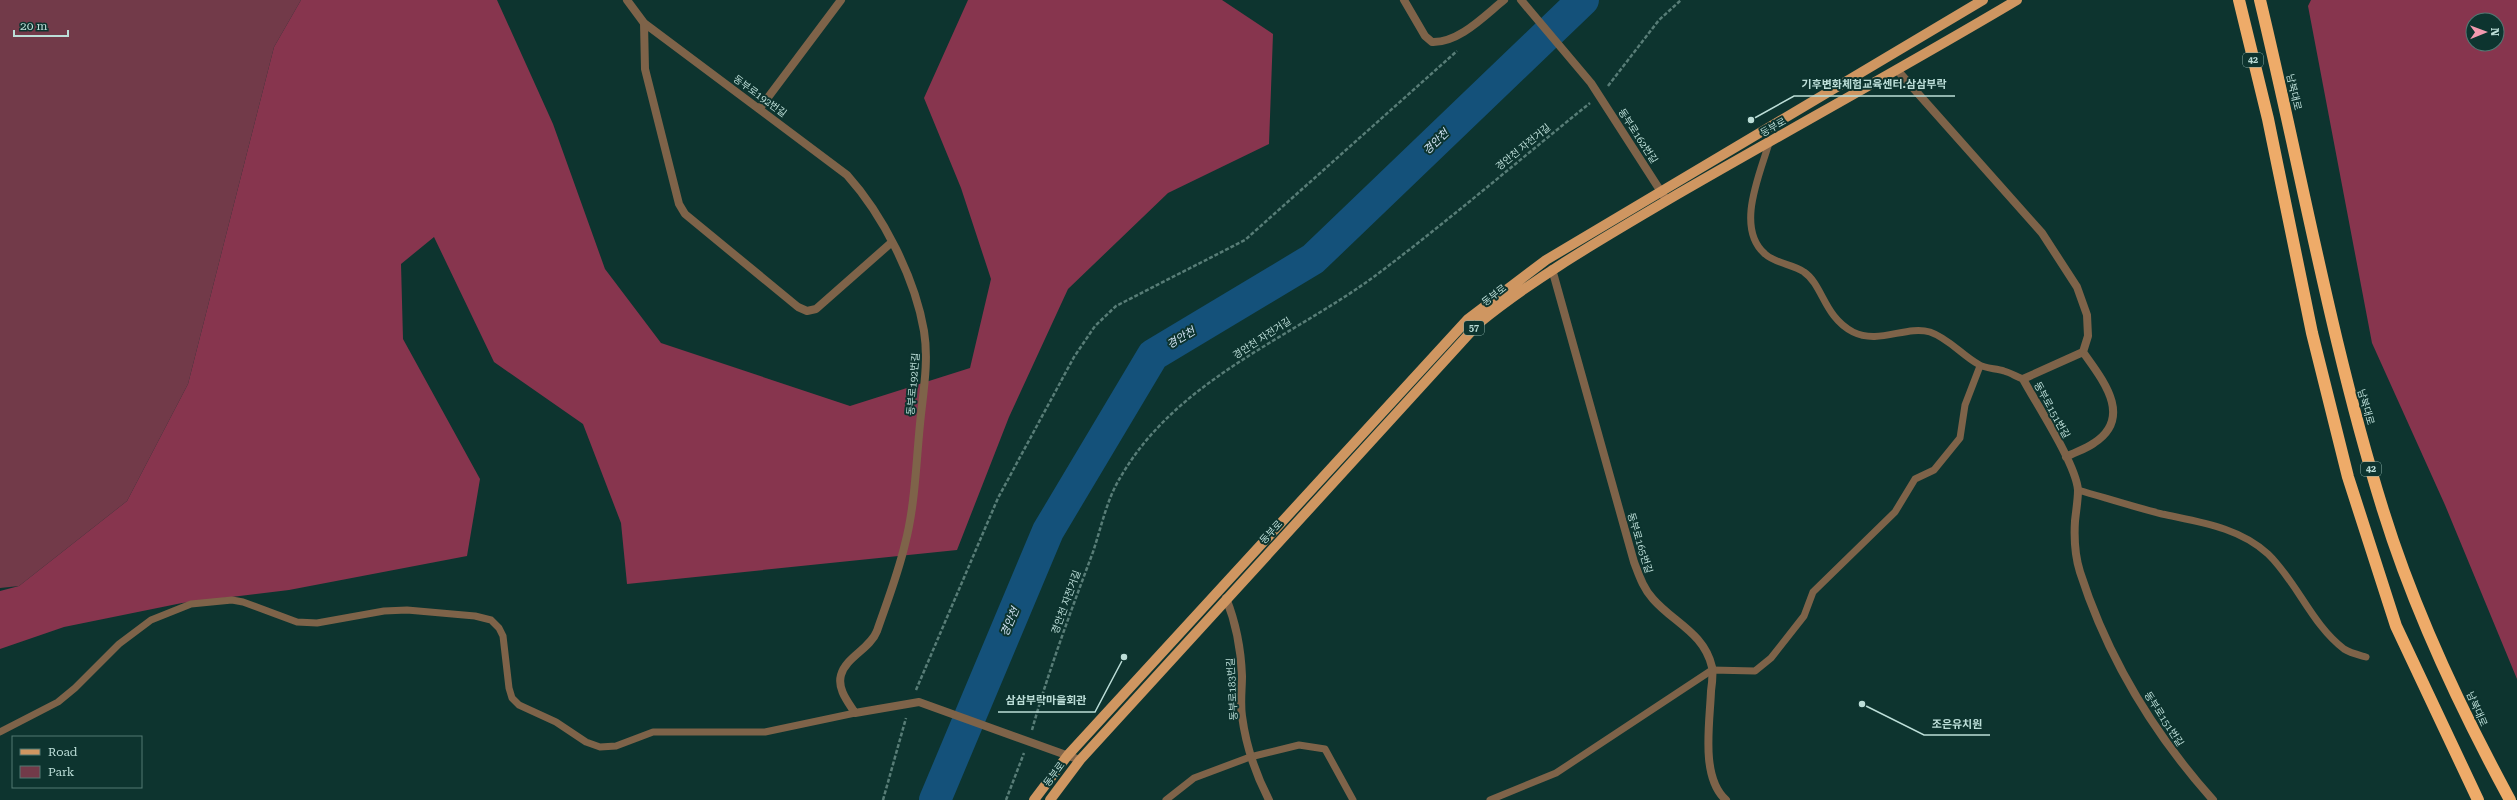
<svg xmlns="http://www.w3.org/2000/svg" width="2517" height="800" viewBox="0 0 2517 800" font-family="'Roboto Serif','Noto Sans KR',serif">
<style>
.green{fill:#723a49}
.forest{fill:#87354e;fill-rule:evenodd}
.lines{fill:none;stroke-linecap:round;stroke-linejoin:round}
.river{stroke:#14517a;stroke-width:32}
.path{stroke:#587d77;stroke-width:2.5;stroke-dasharray:4 2;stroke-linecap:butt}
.lane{stroke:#7e6349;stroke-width:7}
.street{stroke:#7e6349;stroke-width:8}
.primary{stroke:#cf9661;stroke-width:10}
.highway{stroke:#eeab69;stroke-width:12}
.labels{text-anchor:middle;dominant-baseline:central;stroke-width:4;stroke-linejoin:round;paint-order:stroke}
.shield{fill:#0d342f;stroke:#88aba5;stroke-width:1}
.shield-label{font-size:9px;font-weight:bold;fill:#bcded8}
.street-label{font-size:10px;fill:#bcded8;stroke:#0d342f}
.water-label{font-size:11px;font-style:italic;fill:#d2e4f4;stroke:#0d342f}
.leader{fill:none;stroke:#bcded8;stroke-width:1.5}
.callout-dot{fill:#bcded8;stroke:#0d342f;stroke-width:1.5}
.callout-label{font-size:11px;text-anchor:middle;font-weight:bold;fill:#bcded8;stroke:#0d342f;stroke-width:4;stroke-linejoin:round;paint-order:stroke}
</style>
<rect width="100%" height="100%" fill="#0d342f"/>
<!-- green -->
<path class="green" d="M0,0H301L274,47L188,384L127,501L19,586L0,588Z"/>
<!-- forest -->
<path class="forest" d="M301,0H497L553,124L605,269L661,343L850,406L970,368L991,279L961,188L924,98L968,0H1222L1273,34L1269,144L1168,193L1068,289L1009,417L957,550L627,584L621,523L583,424L494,362L434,237L401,264L403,339L480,479L467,556L289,590L182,603L64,627L0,649V591L19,586L127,501L188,384L274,47Z
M2311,0H2517V679L2445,505L2372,343L2308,6ZM2473,20H2497V44H2473Z"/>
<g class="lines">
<!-- river -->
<path class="river" d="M935,800L1048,531L1153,355L1313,259L1583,0"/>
<!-- path -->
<path class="path" d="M1608,86L1659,20L1681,0
M916,690L998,498L1074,357L1095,326L1116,306L1245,240L1457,51
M1032,730C1049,669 1071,611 1093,552C1101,528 1107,499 1120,478C1176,380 1289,339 1375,276C1448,221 1518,161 1590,103
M883,800L906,718
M1006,800L1024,753"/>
<!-- lane -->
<path class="lane" d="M1769,143C1760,174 1735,228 1765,254C1776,264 1793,264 1804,272C1823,285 1824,317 1853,332C1879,345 1906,325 1930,332C1948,338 1962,355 1978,364C1985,369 1996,368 2004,371C2011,373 2017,377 2023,379
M2078,490C2106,498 2134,507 2162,514C2199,522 2239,527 2268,554C2297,582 2312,625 2344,649C2350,653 2359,655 2366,657
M0,732L58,702L75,688L119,644L151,620L191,604L232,600L243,602L297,622L317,623L384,611L407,610L475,616L491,620L499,628L503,636L509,688L512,698L519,705L556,722L586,742L600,747L616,746L653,732H765L855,713
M1166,800L1194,778L1250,757L1299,745L1325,749L1353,800
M1490,800L1556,773L1712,670L1755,671L1771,658L1804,616L1813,592L1895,512L1915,479L1934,470L1960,438L1965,405L1980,366"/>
<!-- street -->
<path class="street" d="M627,0L644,23L847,175C883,215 915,278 924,331C929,362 923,393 920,424C916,464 915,506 905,544C898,574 887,602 877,631C870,649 846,657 841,675C837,689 848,702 855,713L919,702L1080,760
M1404,0L1425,36L1432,42C1459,43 1484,16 1504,0
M1521,0L1591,83L1667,201
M644,23L645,69L679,204L685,214L798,307L807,311L816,309L892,242
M1898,71L2042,233L2077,287L2087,315L2088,336L2083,352L2023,379C2037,405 2076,464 2078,490C2078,500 2076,511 2075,521C2074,537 2075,556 2080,572C2107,656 2154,734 2213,800
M760,108L841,0
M1552,269L1634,562C1639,575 1643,588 1653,599C1674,623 1704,633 1712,667C1713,674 1712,684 1711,691C1710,722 1700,777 1726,800
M2066,457C2075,452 2086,449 2094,443C2134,417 2102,379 2083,352
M1226,598C1236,623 1241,649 1242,676C1242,689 1240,703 1242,716C1246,746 1255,773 1269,800"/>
<!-- primary -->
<path class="primary" d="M1034,800L1068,755L1468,319L1546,260L1983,0
M1050,800L1080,760L1479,323C1537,276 1602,239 1666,201C1783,133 1901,69 2017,0"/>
<!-- highway -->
<path class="highway" d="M2239,0L2268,119L2312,333L2348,477L2396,626L2478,800
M2260,0C2301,170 2331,343 2383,510C2414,610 2460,708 2510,800"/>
</g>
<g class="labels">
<!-- shield labels -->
<g class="shield">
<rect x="2243" y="53" width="20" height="14" rx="3"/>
<rect x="1464" y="321" width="20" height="14" rx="3"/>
<rect x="2361" y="462" width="20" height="14" rx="3"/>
</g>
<g class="shield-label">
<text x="2253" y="60">42</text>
<text x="1474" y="328">57</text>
<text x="2371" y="469">42</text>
</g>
<!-- street labels -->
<g class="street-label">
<text transform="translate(2294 92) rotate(77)">남북대로</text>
<text transform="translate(760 96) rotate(36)">동부로192번길</text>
<text transform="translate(1773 127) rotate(-29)">동부로</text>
<text transform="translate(1638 136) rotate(57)">동부로162번길</text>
<text transform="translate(1523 147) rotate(-39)">경안천 자전거길</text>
<text transform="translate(1494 295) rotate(-38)">동부로</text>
<text transform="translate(1262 338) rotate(-33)">경안천 자전거길</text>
<text transform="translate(913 384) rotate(-85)">동부로192번길</text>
<text transform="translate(2366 407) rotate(74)">남북대로</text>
<text transform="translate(2052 410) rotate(61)">동부로151번길</text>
<text transform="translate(1271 532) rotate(-48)">동부로</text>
<text transform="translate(1640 543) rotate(73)">동부로165번길</text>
<text transform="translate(1066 602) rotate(-70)">경안천 자전거길</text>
<text transform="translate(1232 689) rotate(-93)">동부로183번길</text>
<text transform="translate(2477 709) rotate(66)">남북대로</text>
<text transform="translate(2164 719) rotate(57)">동부로151번길</text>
<text transform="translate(1054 774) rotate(-53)">동부로</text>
</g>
<!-- water labels -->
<g class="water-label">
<text transform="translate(1436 142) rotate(-44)">경안천</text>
<text transform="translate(1181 338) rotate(-31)">경안천</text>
<text transform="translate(1010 622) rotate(-67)">경안천</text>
</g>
</g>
<!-- callouts -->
<path class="leader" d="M1751 120L1794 96H1955M1124 657L1095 712H998M1862 704L1924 735H1990"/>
<g class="callout-dot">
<circle cx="1751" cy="120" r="4"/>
<circle cx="1124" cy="657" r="4"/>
<circle cx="1862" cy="704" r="4"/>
</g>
<g class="callout-label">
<text x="1874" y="88">기후변화체험교육센터.삼삼부락</text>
<text x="1046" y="704">삼삼부락마을회관</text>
<text x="1957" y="728">조은유치원</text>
</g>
<!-- legend -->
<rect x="12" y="736" width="130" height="52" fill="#0d342f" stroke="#537873"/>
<rect x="20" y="749" width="20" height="6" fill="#cf9661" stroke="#537873"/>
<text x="48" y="756" font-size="12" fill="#bcded8">Road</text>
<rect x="20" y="766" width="20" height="12" fill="#723a49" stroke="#537873"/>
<text x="48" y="776" font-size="12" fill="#bcded8">Park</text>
<!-- north arrow -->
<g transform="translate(2485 32) rotate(89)"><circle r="19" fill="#0d342f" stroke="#537873"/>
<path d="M0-3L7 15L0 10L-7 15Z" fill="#f29aaf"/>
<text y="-6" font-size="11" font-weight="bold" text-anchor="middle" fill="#bcded8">N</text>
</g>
<!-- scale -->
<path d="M14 30v6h54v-6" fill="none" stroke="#bcded8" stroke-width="2"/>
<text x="20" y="30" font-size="12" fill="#bcded8" stroke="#0d342f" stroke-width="3" paint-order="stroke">20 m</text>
</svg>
